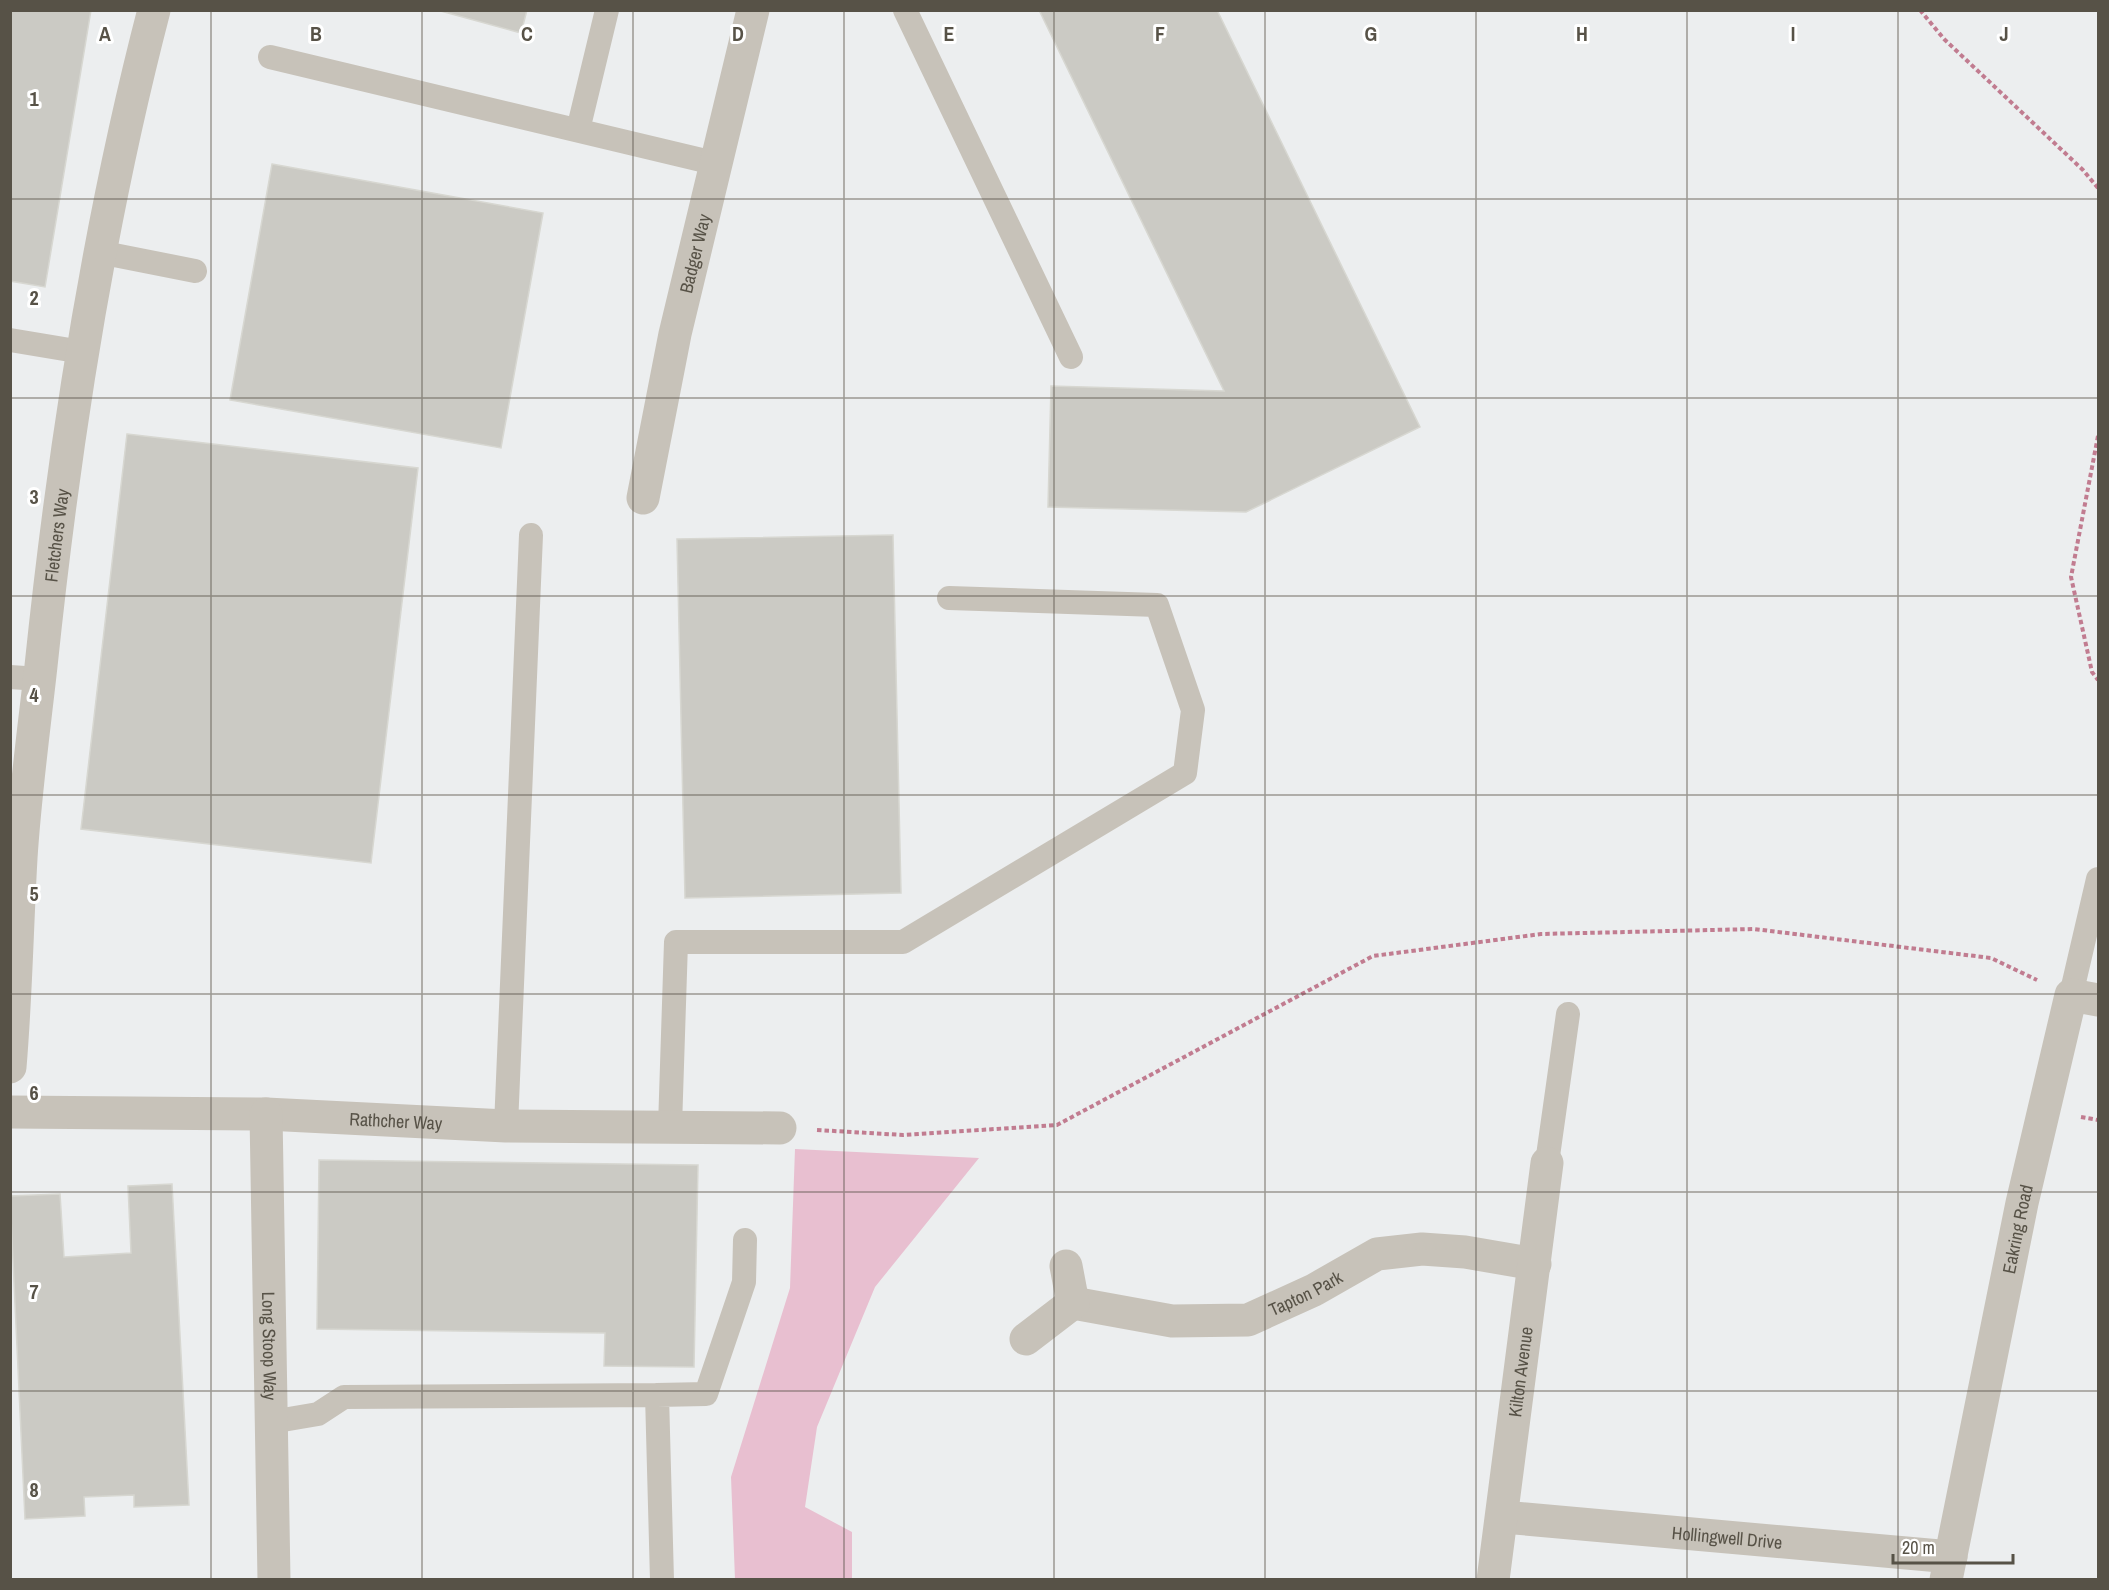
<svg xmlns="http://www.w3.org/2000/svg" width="2109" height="1590" viewBox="0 0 2109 1590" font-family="'Archivo Narrow',sans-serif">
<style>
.green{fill:#e8bfd0}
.building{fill:#cbcac4;stroke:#d7d7d1;stroke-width:1.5}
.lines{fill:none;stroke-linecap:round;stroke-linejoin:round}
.path{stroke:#c17c90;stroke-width:4;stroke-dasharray:4.5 3;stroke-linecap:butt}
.service{stroke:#c7c2b9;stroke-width:24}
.minor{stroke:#c7c2b9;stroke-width:33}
.tertiary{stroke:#c7c2b9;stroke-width:33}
.grid{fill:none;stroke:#575247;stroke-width:1.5;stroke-opacity:0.55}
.labels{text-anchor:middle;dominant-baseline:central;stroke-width:6;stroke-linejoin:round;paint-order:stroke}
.street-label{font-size:18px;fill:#575247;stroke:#fff}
.grid-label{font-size:20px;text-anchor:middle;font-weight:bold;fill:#575247;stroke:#fff;stroke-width:6;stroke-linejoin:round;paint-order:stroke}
</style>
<rect width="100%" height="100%" fill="#eceeef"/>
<!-- green -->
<path class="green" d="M795,1149L979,1158L875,1287L817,1427L805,1507L852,1532V1579H735L731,1477L790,1288Z"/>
<!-- building -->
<path class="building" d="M10,10H91L45,287L10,281Z
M437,10H527L521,33Z
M1039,10H1217L1420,427L1246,512L1048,507L1051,386L1224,391Z
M272,164L543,213L501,448L230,400Z
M127,434L418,468L371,863L81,829Z
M893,535L901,893L685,898L677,539Z
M319,1160L698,1165L694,1367L604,1366L605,1333L317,1329Z
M172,1184L189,1505L134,1507V1495L84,1497L85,1516L25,1519L10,1196L60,1194L64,1257L131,1253L128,1186Z"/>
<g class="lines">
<!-- path -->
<path class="path" d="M1920,10L1944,39L2083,170L2098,188
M2098,436L2071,577L2092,672L2098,680
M2081,1117L2098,1120
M817,1130L903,1135L1057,1125L1373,956L1541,934L1754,929L1991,958L2037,980"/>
<!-- service -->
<path class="service" d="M905,10L1071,357
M270,57L714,163
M578,130L607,10
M99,252L195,271
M10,340L82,352
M10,677L39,679
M2071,995L2098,879
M506,1126L531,535
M670,1127L676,942H903L1185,773L1193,710L1157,605L949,598
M1547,1163L1568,1014
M657,1395L706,1394L744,1282L745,1240
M271,1422L318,1414L344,1397L657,1395L662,1580"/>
<!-- minor -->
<g class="minor">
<path id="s1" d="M643,498L675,334L753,10"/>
<path id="s2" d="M10,1067C16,997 17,928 21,858C25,794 34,729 41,666C64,445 98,225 154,10"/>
<path id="s3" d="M10,1112L266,1114L506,1126L780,1128"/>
<path id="s4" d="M266,1114L274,1580"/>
<path id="s5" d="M1073,1303L1172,1321L1248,1320L1314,1290L1377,1254L1422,1249L1465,1252L1535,1264"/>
<path d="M1026,1339L1073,1303L1066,1266"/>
<path id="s6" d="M1503,1517L1951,1557"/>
<path id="s7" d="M1493,1580L1547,1163"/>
</g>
<!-- tertiary -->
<path class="tertiary" id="s8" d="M1946,1580L2022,1203L2071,995L2098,1000"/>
</g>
<!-- grid -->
<path class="grid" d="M211,10V1580M422,10V1580M633,10V1580M844,10V1580M1054,10V1580M1265,10V1580M1476,10V1580M1687,10V1580M1898,10V1580M10,199H2098M10,398H2098M10,596H2098M10,795H2098M10,994H2098M10,1192H2098M10,1391H2098"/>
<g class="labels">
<!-- street labels -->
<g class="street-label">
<text stroke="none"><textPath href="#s1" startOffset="250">Badger Way</textPath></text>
<text stroke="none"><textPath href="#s2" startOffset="534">Fletchers Way</textPath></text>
<text stroke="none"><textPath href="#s3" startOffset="386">Rathcher Way</textPath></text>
<text stroke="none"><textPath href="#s8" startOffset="358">Eakring Road</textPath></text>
<text stroke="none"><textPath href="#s5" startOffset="240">Tapton Park</textPath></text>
<text stroke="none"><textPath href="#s4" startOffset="232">Long Stoop Way</textPath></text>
<text stroke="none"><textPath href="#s7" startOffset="210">Kilton Avenue</textPath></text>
<text stroke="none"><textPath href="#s6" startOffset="225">Hollingwell Drive</textPath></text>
</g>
</g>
<g class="grid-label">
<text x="105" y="41">A</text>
<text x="316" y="41">B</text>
<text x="527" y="41">C</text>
<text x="738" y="41">D</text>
<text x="949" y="41">E</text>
<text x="1160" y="41">F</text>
<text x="1371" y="41">G</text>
<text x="1582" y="41">H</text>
<text x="1793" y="41">I</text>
<text x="2004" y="41">J</text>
<text x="34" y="106">1</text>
<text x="34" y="305">2</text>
<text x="34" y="504">3</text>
<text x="34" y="702">4</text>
<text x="34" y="901">5</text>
<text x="34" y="1100">6</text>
<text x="34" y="1299">7</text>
<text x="34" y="1497">8</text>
</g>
<!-- border -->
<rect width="2109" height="1590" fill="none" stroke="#575247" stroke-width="24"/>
<!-- scale -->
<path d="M1893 1554v9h120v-9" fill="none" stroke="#575247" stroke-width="3"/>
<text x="1902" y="1554" font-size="18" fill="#575247" stroke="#ffffff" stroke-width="4.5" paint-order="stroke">20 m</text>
</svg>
